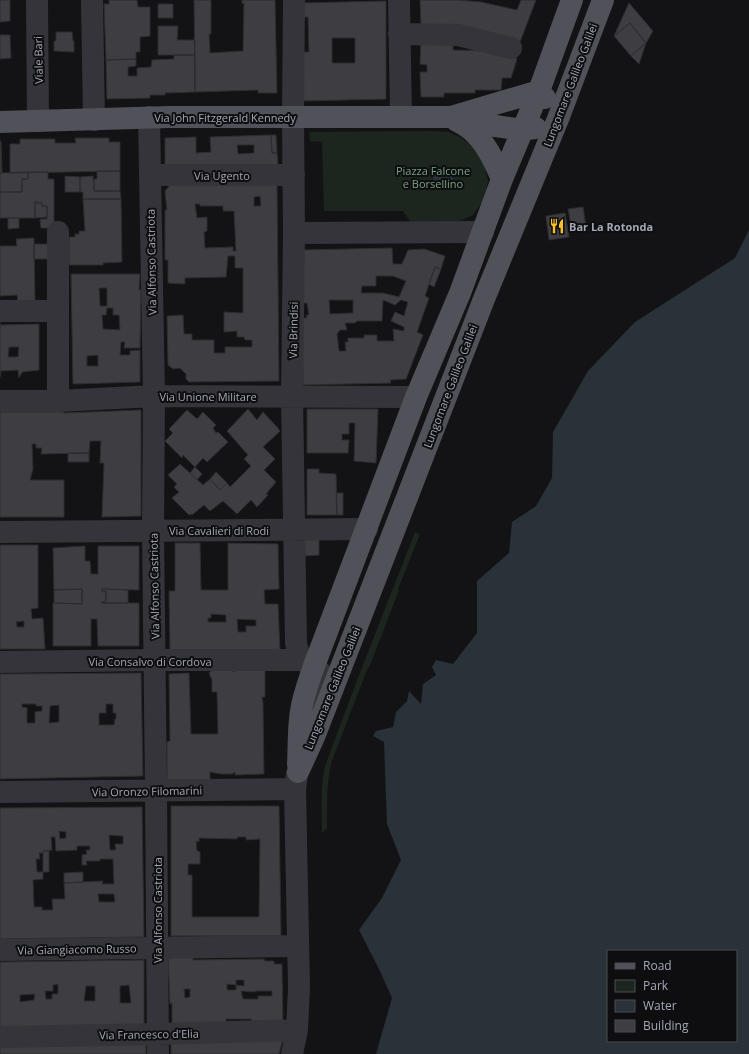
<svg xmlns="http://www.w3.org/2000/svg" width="749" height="1054" viewBox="0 0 749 1054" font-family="'Open Sans',sans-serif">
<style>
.green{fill:#1d251f}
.water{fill:#293139;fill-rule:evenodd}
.building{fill:#3d3d42;stroke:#2d2d31;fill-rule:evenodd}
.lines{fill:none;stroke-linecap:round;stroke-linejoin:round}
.minor{stroke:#34343a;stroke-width:22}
.major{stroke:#505159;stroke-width:22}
.labels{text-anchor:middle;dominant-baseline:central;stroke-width:4;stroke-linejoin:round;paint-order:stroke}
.street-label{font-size:11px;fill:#a4a8b6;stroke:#0e0e10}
.park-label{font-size:11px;fill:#7aa280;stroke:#0e0e10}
.poi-label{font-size:11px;font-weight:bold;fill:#a4a8b6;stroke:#0e0e10;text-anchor:start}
</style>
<rect width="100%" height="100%" fill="#131315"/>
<!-- green -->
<path class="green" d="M432,131L448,132L460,137L472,146L483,160L488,181L483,201L473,215L462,220L452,223L412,224L403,211H324L322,142L310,141L309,132Z
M415,532L420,534L398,589L399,590L369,668L368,667L332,761C326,784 327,805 327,828L322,833C322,810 320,789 325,766L356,683Z"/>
<!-- water -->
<path class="water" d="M433 178a10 10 0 1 1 20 0a10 10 0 1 1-20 0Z
M749,230V1054H376L392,998L379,969L359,930L382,898L401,860L387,824L384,742L373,736L376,731L393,727L396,712L407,701L409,691L421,704L423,684L436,675L432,667L436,660L453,664L477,633V581L509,553L512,522L536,506L552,478L553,432L588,371L635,322L735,258ZM608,951H736V1041H608Z"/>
<!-- building -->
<path class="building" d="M0,0H10V21L0,22Z
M109,0H137L138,7H150V36L140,37V52H136V59L106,60L104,4H109Z
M194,0H211V34H209L210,53L243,51L244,3L242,4V0H275L277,93H258V90L195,92Z
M420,0H458L481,2L517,10L521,0H536L520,42L479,30L421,25Z
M386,1V99L301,101L300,52H309L308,17H301V3ZM332,38H355V63H332Z
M629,3L653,31L646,43L630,23L614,36Z
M158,4H173V18H158Z
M630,23L646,43L631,56L614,36Z
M158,26H178L177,40H195V55H158Z
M56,32H72L73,41H74V52L54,51V41H56Z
M0,35H10L11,58L0,59Z
M421,41L453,43V50L501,51L513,56L517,59L511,78H502L501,90H475V93H444V97H421L420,72H427V65L420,64Z
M646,43L639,64L631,56Z
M174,55H195V92L165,93V95H150V98L107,99L106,60L136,59V66L128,67V76H137V68L151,67L152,60L174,59Z
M271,135L272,153H277L278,165L165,168V138L196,137V153L211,152L210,137ZM237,145H254V153L238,154Z
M271,135H276L277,153H272Z
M75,138H109V142H120V171L10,173V144H20V139H55V143H76Z
M0,141H1L2,173H0Z
M97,171H120V191H94V179H97Z
M28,172H48V179H54V228H41L40,219H47V206H42V203H37V202H35V218H0V192H22V179H28Z
M28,172V179H22V192H0V173Z
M65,176L80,177V192H65Z
M93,176L94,191H120L121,199H83V192H80V177Z
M277,182L279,381L189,382L186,379V374L180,368L173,369L168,365L167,316L183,315L184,334H192V340H214V353H225V347H252V340H245L244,337H237V331L224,332V312L243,313V268H235V256H228L226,277L185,278V284L168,283V260H165V210H167L165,191L171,184ZM260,196L261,206H254V197ZM195,204H200V206H223V211H234L236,251H233V247L205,248L204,232L207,231V217L197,218Z
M83,199H121L122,262L103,263V265H69V237H75V234H79V231H85Z
M35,202H37V203H42V206H47V217L35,218Z
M583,207L586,227L572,230L568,209Z
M565,213L569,237L549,240L546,216Z
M8,218H19V228L8,229Z
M34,238L35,302H18L17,295L0,296V246H17L16,239Z
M34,244H48V259H34Z
M392,248L393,264H402L408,250L424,249L445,256L441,269L435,267L425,296L429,298L417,332L423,335L406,379L390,380L391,383L303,385L302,318H307L306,315H309L307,303H303L302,250ZM376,276H393L406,281L399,297L383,293H361L362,286H376ZM329,300H353V313L330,314ZM383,300L395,305L401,300L408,302L404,316L395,312L391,321L404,327V331L393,329L394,341H377V335H364V338H348V342H345L346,351H339L337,334L340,330H347L345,323H355L357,321H382Z
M435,267L441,269L434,287L429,284Z
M71,274H140L139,290H141L140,348H124L125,342H121L120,355H130V351L140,350V382L73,384ZM99,288H107V306H100ZM107,308H113V315H119L120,330L103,329L102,315H106ZM98,355V366H87V356Z
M0,319V325L39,324V370L22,372L19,378L18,370L1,371L0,377ZM9,347H19L18,357H8Z
M248,409L257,420L263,412L278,428V429L280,431L263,447L275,459L264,470L276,482L266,494L268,495L257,507L251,500L237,514L223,501L210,511L204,505L192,515L191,514L189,515L172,498L179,492L174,487L177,484L168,475L180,464L203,485L210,479L220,490L227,483L230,487L251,466L244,459L248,455L227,431Z
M307,409H378L376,463L354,461L355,423H349V434H342V440H349L348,453H307Z
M141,410V516L102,517L104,463H100L101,441H90L89,453L41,454L42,448H36V444H32L33,469L30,480H64V517H0V412H64V413Z
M187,410L197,419L203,412L216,425L213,428L216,433L218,432L228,442L207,462L203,458L195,467L183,455L182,458L165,441L173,433L169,429Z
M68,453H89V462H68Z
M195,467L202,474L197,480L190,473Z
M307,469H319V473L336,474L337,515H307Z
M216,472L227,483L220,490L210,479Z
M336,493H343V515H337Z
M319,539V555L304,556V540Z
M175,543H200L201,590H228V543L278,544L279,589L264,590L265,604H278L280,651L170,652L169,591H175ZM211,614L226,615V622H208V618H211ZM237,619L256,620V626H246V632H238Z
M0,545H38V608L31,609L32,619L43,618L45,649H0ZM24,621V627H17L16,622Z
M85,546V561H90L91,574H98V546H139V590L102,589V592L106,591V601L102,602V603H139V646H98L97,619H91V646H53V603L82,604V589L54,590L53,548Z
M82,589V604L54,603V590Z
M102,589L128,590V603H102V602L106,601V591L102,592Z
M235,669H265V697H262L263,703L264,774L235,775V772L232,774H221L210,772V780H167V742L170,741L169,674L189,673L191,734H218L217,692H212V680L209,673L211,671L216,670H231L234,672Z
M141,673L143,776L0,779V674ZM22,704H36V706H42V711L35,712V723H27V708L22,707ZM106,704H113V713H116V719H115L114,725H99V713H106ZM59,705V722L49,723L50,706Z
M171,806H279L281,936H171ZM237,837H246V840L260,839L259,917H192V875H188V864H200V852L197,851L196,841L199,842V838L237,839Z
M142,807L144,937L0,939V808ZM59,831L66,832V838L60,839ZM109,835L123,836V844H115L116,850H110ZM51,837H55L56,851L77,850V846H90V850H86L87,854L82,855V865H87L86,861H100V859H113L114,884H102L103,881L64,883L65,899H52L53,910H42V907H34L33,880L43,879V872H37L36,859H40L39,853H43V851L52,850ZM98,894H114L115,902H99Z
M43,851H49V872H43Z
M83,872V882L64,883V873Z
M168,956H193V960L264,959L265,961H274V964H282L283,1023H252L251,1019H226V1026L172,1025V1003L170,1004ZM236,980H244V986L236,985V990H227V984L236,985ZM184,989H190V997L185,998ZM241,991L255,992V991H272V996H258V999H243Z
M144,960V1025L0,1028V962ZM58,984V994H52V999H46L45,991H53V985ZM129,985L131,1003H120V986ZM86,986H95V1001H84ZM35,994L34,1000L20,1002V995Z
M283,1039L279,1054H171V1042Z
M146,1042V1054H0V1045Z"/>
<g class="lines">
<!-- minor -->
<path class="minor" d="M37,0L38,121
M92,0L94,120
M294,0L293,116L294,233L292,396L296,643L300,660
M399,0L401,117
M399,34L458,35L511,48
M149,117L154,396L153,530L156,791L158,1054
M150,175H294
M58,232V401
M294,233L483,232
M0,311H58
M0,401H58L154,396L416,397
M0,532L367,529
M0,662L155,660H300C309,662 315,666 321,673V680L311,710V725
M0,792L295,789
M0,950L298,946
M0,1037L158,1034L297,1030
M292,1054L297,1030L299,988L295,789L297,774"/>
<!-- major -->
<path class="major" d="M451,117L475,123L523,130L536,128
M457,121C461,123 466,126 470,129C486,142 494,161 502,179
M0,122L169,117H451L539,91L545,98
M298,765C299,747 298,729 301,711C303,696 309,681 314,666L416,397L460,293L502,179L539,91L565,19L572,0
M298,772L314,737L484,299L558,119L603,0"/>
</g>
<!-- icons -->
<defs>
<g id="restaurant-bare" transform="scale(1.2)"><path d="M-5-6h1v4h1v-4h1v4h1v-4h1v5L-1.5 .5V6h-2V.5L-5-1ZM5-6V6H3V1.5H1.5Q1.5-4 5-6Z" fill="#f8c228" stroke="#0e0e10" stroke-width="2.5" paint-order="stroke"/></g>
</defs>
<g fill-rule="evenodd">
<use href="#restaurant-bare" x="557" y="226"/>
</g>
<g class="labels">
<!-- street labels -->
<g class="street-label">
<text transform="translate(38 60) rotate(-91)">Viale Bari</text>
<text transform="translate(570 85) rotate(-69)">Lungomare Galileo Galilei</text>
<text x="225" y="117">Via John Fitzgerald Kennedy</text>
<text x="222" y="175">Via Ugento</text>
<text transform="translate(151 262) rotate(-91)">Via Alfonso Castriota</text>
<text transform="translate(293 330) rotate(-89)">Via Brindisi</text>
<text transform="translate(450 386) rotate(-69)">Lungomare Galileo Galilei</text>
<text x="208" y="396">Via Unione Militare</text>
<text x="219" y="530">Via Cavalieri di Rodi</text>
<text transform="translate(154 586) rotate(-91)">Via Alfonso Castriota</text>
<text x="150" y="661">Via Consalvo di Cordova</text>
<text transform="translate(332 688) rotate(-68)">Lungomare Galileo Galilei</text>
<text transform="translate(147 791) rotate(-1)">Via Oronzo Filomarini</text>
<text transform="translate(157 910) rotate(-90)">Via Alfonso Castriota</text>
<text transform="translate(77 949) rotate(-1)">Via Giangiacomo Russo</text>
<text transform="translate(149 1034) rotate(-1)">Via Francesco d'Elia</text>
</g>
<!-- park labels -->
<g class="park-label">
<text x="433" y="170">Piazza Falcone<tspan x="433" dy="13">e Borsellino</tspan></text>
</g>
<!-- poi labels -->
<g class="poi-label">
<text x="569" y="226">Bar La Rotonda</text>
</g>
</g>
<!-- legend -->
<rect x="607" y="950" width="130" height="92" fill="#0e0e10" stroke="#4a4c52"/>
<rect x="615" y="963" width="20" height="6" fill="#505159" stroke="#4a4c52"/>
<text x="643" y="970" font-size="12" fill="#a4a8b6">Road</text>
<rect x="615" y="980" width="20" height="12" fill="#1d251f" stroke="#4a4c52"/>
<text x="643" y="990" font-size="12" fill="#a4a8b6">Park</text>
<rect x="615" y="1000" width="20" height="12" fill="#293139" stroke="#4a4c52"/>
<text x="643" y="1010" font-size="12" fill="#a4a8b6">Water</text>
<rect x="615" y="1020" width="20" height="12" fill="#3d3d42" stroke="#4a4c52"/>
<text x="643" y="1030" font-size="12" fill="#a4a8b6">Building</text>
</svg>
